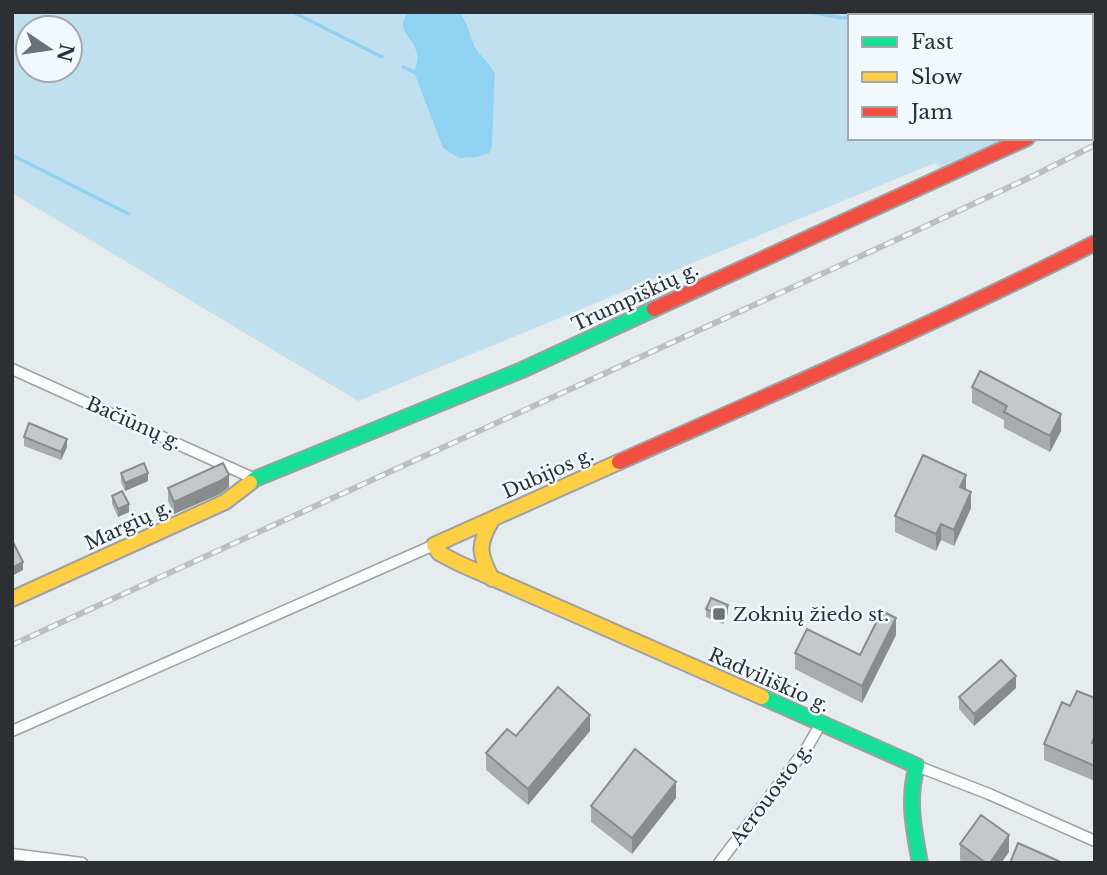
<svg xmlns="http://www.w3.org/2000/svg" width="1107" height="875" viewBox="0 0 1107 875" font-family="'Libre Baskerville',serif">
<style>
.green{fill:#c0dfef;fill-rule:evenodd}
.water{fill:#90d2f1}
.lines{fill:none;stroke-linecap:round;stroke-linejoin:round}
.stream{stroke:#90d2f1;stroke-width:3.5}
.street-casing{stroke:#9da1a3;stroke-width:13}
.fast-casing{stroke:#9da1a3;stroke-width:18}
.slow-casing{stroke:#9da1a3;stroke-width:18}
.jam-casing{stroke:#9da1a3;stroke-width:18}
.street{stroke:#fbfcfc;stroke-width:10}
.fast{stroke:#16e098;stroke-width:14}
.slow{stroke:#ffcf43;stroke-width:14}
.jam{stroke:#f24e42;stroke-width:14}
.rail-casing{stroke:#bdbfbf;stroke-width:6}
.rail{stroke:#f1f9fe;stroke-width:3.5;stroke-dasharray:10;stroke-linecap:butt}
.wall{fill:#a9acae}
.shaded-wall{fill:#898c8d}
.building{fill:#c4c8ca;stroke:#898c8d;stroke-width:2}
.poi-dot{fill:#6d7174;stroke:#f1f9fe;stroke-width:2.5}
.labels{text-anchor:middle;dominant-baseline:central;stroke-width:5;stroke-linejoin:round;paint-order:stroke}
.street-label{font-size:19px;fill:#2c3032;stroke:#f1f9fe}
.poi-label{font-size:19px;fill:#2c3032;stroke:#f1f9fe;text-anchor:start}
</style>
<rect width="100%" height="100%" fill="#e6ebee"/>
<!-- green -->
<path class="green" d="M12,12H408L406,15L404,31L417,51V60L492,147L495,74C489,62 484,60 477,50C469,38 470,25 459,12H1095V104L1091,106V16H850V138H1027L948,175L935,163L358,401L12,193ZM28,28H70V70H28Z"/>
<!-- water -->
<path class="water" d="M408,12H459C470,25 469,38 477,50C484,60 489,62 495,74L492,147L489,153L476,157L459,158L443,148L414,72C416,66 418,61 417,54C414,36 394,33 408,12Z"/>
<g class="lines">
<!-- stream -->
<path class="stream" d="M293,12L382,57
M810,12L842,18L850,17
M866,16L900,12
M403,67L414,72
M12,155L129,214"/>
<!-- street casing -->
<g class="street-casing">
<path id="street" d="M1091,106L1095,104
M12,369L255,479
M12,731L434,545
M917,766L989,794L1095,841
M12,854L82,863
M719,863L808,746L821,723"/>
</g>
<!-- fast casing -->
<g class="fast-casing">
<path id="fast" d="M250,483L255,479L522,370L654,309
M762,697L917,766C907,798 914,831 920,863"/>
</g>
<!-- slow casing -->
<g class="slow-casing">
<path id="slow" d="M619,462L434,545L439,553L458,563L762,697
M492,520C477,545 479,554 492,579
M12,599L225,502L250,483"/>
</g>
<!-- jam casing -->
<g class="jam-casing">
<path id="jam" d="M654,309L1027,138
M619,462C779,391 939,322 1095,243"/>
</g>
<!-- street -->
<use href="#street" class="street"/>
<!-- fast -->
<use href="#fast" class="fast"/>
<!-- slow -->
<use href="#slow" class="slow"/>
<!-- jam -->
<use href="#jam" class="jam"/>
<!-- rail casing -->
<g class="rail-casing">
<path id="rail" d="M12,645L911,233L1035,175L1095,145"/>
</g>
<!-- rail -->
<use href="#rail" class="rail"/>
</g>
<!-- wall -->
<path class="wall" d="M972,387L1061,431L1050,452L1004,428V420L972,403Z
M24,437L67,447L61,460L24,446Z
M121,473L148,481L125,491L121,482Z
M229,487L220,494L174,514L168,501V488Z
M966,489L971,508L954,546L941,540L936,551L895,532V516Z
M112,496L129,512L118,517L112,504Z
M706,609L728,613L723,624L706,617Z
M896,635L862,703L795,669V653L860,655Z
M1016,688L974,726L959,709V697Z
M1095,698V781L1044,760V744L1070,706Z
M590,731L528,805L486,770V753L516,736Z
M676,798L632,854L591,822V806Z
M960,844L1009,852L1001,863H963L960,860Z"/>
<!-- shaded-wall -->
<path class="shaded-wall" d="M1061,414V431L1050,452V436Z
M67,439V447L61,460V452Z
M148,473V481L125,491V483Z
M229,475V487L220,494L174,514V502Z
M966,475V491L960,487Z
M971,492V508L954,546V530Z
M129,504V512L118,517V509Z
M941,524V540L936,551V534Z
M23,562V570L12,576V568Z
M728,605V613L723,624V616Z
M896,618V635L862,703V686Z
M1016,676V688L974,726V714Z
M590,715V731L528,805V789Z
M676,782V798L632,854V838Z
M1009,835V852L1001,863H990Z"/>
<!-- building -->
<path class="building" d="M980,371L1061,414L1050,436L1004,412L1007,406L972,387Z
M29,423L67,439L61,452L24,437Z
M923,455L966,475L960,487L971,492L954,530L941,524L936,534L895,516Z
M144,463L148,473L125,483L121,473Z
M223,463L229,475L220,481L174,502L168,488Z
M122,491L129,504L118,509L112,496Z
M13,542L23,562L12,568V543Z
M711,598L728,605L723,616L706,609Z
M882,611L896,618L862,686L795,653L807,629L860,655Z
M1001,660L1016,676L974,714L959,697Z
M558,687L590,715L528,789L486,753L507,729L516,736Z
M1077,691L1095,698V735L1092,743L1095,744V766L1044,744L1062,702L1070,706Z
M635,749L676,782L632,838L591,806Z
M981,815L1009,835L990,863H986L960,844Z
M1018,843L1063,863H1010Z"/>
<!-- markers -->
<rect class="poi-dot" x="712" y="607" width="14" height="14" rx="3.5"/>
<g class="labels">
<!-- street labels -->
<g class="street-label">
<text transform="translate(635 297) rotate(-25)">Trumpiškių g.</text>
<text transform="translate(134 423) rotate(24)">Bačiūnų g.</text>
<text transform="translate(548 473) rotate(-24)">Dubijos g.</text>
<text transform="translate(128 525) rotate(-25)">Margių g.</text>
<text transform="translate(769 680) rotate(24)">Radviliškio g.</text>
<text transform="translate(771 794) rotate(-53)">Aerouosto g.</text>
</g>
<!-- poi labels -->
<g class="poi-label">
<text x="733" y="614">Zoknių žiedo st.</text>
</g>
</g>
<!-- border -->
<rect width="1107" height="875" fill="none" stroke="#2c3032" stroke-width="28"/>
<!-- legend -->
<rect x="848" y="14" width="245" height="126" fill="#f1f9fe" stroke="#a2a9ac" stroke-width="2"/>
<rect x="862" y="37" width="35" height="10" fill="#16e098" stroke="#a2a9ac" stroke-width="2"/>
<text x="911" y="49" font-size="21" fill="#2c3032">Fast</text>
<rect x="862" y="72" width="35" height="10" fill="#ffcf43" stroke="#a2a9ac" stroke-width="2"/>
<text x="911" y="84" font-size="21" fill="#2c3032">Slow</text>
<rect x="862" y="107" width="35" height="10" fill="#f24e42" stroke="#a2a9ac" stroke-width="2"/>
<text x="911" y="119" font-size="21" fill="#2c3032">Jam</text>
<!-- north arrow -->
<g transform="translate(49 49) rotate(103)"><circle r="33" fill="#f1f9fe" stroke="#a2a9ac" stroke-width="2"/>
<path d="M0-5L12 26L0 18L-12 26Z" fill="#6d7174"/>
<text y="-10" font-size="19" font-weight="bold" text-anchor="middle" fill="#2c3032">N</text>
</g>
</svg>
